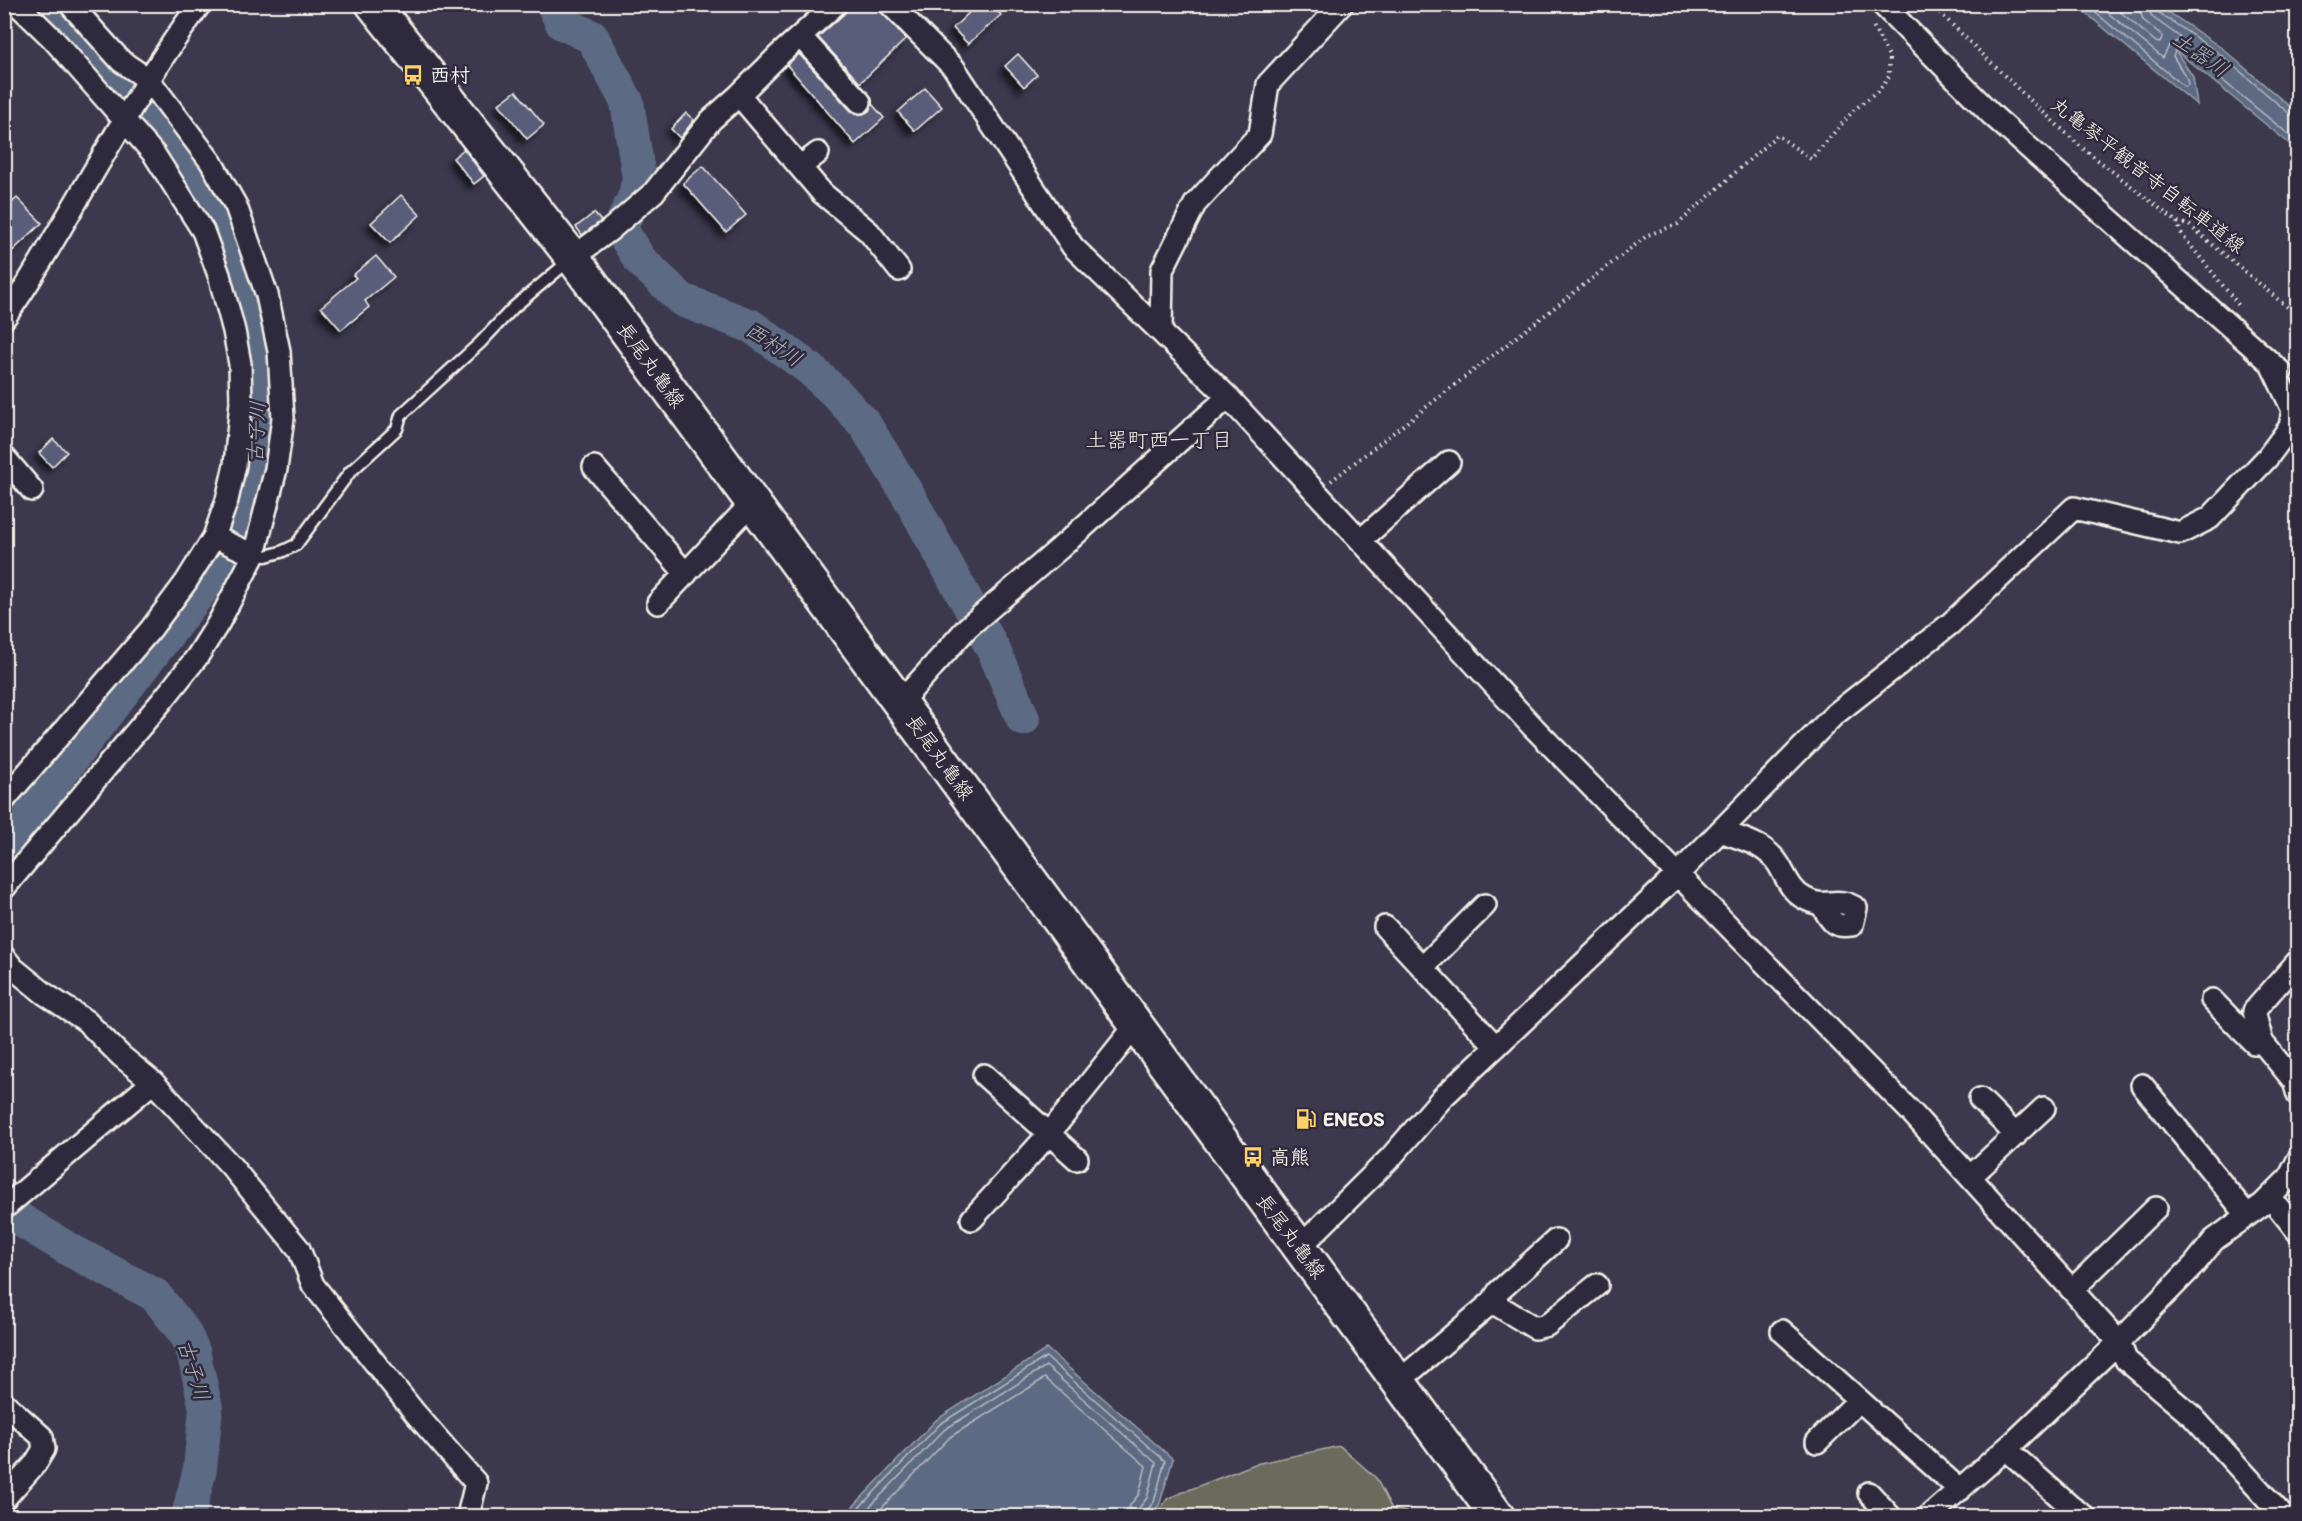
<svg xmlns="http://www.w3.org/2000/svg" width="2302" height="1521" viewBox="0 0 2302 1521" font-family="Itim,'Klee One',sans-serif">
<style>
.green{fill:#6a6b5d;stroke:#afaea2;stroke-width:1.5}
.water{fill:#5d6b83;stroke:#99a1ab;stroke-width:1.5}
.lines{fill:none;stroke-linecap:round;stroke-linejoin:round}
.shore{stroke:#b8bbc0;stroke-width:1.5}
.river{stroke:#5d6b83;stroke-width:34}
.building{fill:#5a5d7a;stroke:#f4f1e8;stroke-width:1.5;filter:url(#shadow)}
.lane-casing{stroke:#f4f1e8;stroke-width:15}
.street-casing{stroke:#f4f1e8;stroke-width:26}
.primary-casing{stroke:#f4f1e8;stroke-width:38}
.path{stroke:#f4f1e8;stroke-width:4;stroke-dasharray:1.5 4.5;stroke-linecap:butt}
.lane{stroke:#2f2a3d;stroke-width:10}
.street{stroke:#2f2a3d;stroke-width:21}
.primary{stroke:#2f2a3d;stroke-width:33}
.labels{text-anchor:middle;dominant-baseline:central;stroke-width:5;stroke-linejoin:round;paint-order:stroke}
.poi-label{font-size:20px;font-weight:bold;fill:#f4f1e8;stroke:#2f2a3d;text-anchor:start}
.street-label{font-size:20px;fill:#f4f1e8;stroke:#2f2a3d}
.water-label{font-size:21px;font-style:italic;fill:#b0b5bb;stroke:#2f2a3d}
.neighbourhood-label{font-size:21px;fill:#f4f1e8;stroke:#2f2a3d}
</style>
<defs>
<filter id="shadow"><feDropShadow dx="-5.5" dy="5.5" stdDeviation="3" flood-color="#0009"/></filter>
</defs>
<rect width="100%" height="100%" fill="#3c394f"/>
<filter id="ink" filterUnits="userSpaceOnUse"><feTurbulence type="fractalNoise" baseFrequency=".0167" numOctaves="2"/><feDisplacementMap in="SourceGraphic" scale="12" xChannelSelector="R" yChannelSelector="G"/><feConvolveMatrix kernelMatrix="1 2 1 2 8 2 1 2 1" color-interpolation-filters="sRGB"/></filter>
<g filter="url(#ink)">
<!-- green -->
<path class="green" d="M1340,1446L1376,1478L1392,1509L1424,1516H1155L1168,1498L1255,1464Z"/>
<!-- water -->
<path class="water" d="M2150,5L2161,7L2223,49L2297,113V150L2175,50L2193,77L2197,105L2076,5Z
M1047,1349L1173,1459L1159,1506L1149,1516H844L936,1420Z"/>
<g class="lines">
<!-- shore -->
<path class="shore" d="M2085,4L2185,87L2188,85L2187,79L2173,56L2176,49H2184L2298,142
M2097,4L2163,58L2169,46L2179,40L2180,37L2152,17L2147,4
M2111,4L2156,42L2160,43L2163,36L2143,20L2138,4
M2155,4L2158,12L2220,54L2291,115L2298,117
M851,1516L940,1424L1046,1357L1165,1461L1154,1502L1146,1511L1145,1516
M861,1516L944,1430L1046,1366L1156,1463L1147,1498L1139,1508L1137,1516
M874,1516L950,1437L1045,1378L1146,1466L1139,1494L1130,1505L1128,1516"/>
<!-- river -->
<path class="river" d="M553,4L562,23L592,37L627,102L639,178L635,196L620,228L640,260L682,300L751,326L810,369L837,394L865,425L908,495L980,625L994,651L1023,719
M4,847L219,567L253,484L259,401L252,326L228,244L202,194L167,149L46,4
M4,1210L70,1250L155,1295L184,1332L193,1351L206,1408L200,1469L188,1516"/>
</g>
<!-- building -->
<path class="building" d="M848,4H875L906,39L860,83L818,37L844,14Z
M978,4H991L1001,15L968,44L953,28Z
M799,54L851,111L857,114H863L869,111L872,104L884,118L855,144L787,65Z
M1018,54L1037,75L1024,87L1005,66Z
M925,88L942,107L915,131L898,112Z
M516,91L544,125L527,139L499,104Z
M686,113L694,120L680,138L671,129Z
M464,149L484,176L474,184L453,158Z
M703,166L746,215L726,232L683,183Z
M401,195L420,215L390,243L371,223Z
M17,198L42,223L4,259V210Z
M594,213L601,221L582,235L576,227Z
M376,256L394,277L365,301L369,307L341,330L321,307L356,278L353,275Z
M53,439L67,452L52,467L39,453Z"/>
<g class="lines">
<!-- lane casing -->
<g class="lane-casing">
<path id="lane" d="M254,555L266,556L281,552L296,545L350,472L397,429L401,415L480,343L514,307L570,260"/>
</g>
<!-- street casing -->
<g class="street-casing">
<path id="street" d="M890,4L954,68L1073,247L1228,397L1534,728L1912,1113L2119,1342L2126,1360L2193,1417L2283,1516
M1882,4L1992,115L2281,372
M800,36L860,102
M739,95L822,193L869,232L899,270
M800,167L818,153
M572,258L610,230L654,192L711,120L739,95L780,54L836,4
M4,318C26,289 42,259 60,229C105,154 147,75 200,4
M1161,332L1162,270L1195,204L1260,134L1268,84L1342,4
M4,457L32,490
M594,467L686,574
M214,537L254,555
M1361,540L1449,462
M658,603L752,503
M900,703L968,627L1059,549L1228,397
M4,800L151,629L186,582L214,537L227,500L235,465L241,402L240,364L234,331L219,275L203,231L154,154L53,39L17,4
M1720,831C1742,839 1766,844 1779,865C1786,877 1791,891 1804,898C1826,911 1834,895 1856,908L1852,925C1833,928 1831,921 1822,905
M4,888L162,701L197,657L219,622L254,555L276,469L283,418L279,351L267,295L236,206L211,162L149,80L121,61L70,4
M1385,927L1496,1047
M4,957L13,968L45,994L86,1021L121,1056L153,1082L231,1166L299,1249L313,1285L415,1413L476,1483L468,1516
M2298,961L2254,1011L2262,1042L2294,1081L2298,1095
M1423,967L1485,905
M2212,1000L2254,1043L2262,1042
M984,1075L1077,1159
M2142,1085L2247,1215
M1980,1099L2016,1135
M1970,1177L2044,1108
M2270,1197L2298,1232
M4,1208L153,1082
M972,1219L1049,1134L1136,1025
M1300,1247L1391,1157L1443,1097L1678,874L1834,715L1950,624L2074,508L2180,533L2210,518L2267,458L2290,427L2293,410L2270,362
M2072,1290L2156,1208
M1492,1302L1535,1328L1547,1325L1597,1285
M1782,1331L1960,1490
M1398,1382L1492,1302L1499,1291L1556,1240
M4,1403L42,1437L44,1449L35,1464L4,1499
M1817,1442L1859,1400
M2006,1449L2071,1507L2084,1516
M1869,1493L1890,1516
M1929,1516L2015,1441L2119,1342L2194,1265L2214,1240L2263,1204L2289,1178L2298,1160"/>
</g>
<!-- primary casing -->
<g class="primary-casing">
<path id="primary" d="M373,4L570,254L1497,1516"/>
</g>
<!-- path -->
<path class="path" d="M1931,4L2016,87L2080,146L2177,222L2189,225L2298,316
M2177,222L2182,235L2241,308
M1331,481L1648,235L1678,224L1777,135L1811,159L1854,110L1878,91L1889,77V56L1872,24"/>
<!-- lane -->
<use href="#lane" class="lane"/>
<!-- street -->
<use href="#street" class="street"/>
<!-- primary -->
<use href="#primary" class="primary"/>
</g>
</g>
<!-- icons -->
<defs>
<g id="bus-bare" transform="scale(1.62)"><path d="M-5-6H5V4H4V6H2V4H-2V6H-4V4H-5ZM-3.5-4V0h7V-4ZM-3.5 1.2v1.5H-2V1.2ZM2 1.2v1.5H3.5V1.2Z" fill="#ffd166" stroke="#2f2a3d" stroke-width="2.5" paint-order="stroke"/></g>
<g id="fuel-bare" transform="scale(1.62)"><path d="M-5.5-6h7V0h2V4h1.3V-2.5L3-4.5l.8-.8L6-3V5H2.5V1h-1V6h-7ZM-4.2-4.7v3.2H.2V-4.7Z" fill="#ffd166" stroke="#2f2a3d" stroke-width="2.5" paint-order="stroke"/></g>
</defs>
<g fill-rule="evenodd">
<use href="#bus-bare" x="413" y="75"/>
<use href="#fuel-bare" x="1306" y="1119"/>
<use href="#bus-bare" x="1253" y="1157"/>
</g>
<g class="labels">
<!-- poi labels -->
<g class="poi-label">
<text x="430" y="75">西村</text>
<text x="1323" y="1119">ENEOS</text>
<text x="1270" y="1157">高熊</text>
</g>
<!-- street labels -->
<g class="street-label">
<text transform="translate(2148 175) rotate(38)">丸亀琴平観音寺自転車道線</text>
<text transform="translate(651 365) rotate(54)">長尾丸亀線</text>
<text transform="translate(940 757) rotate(54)">長尾丸亀線</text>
<text transform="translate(1291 1236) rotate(53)">長尾丸亀線</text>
</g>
<!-- water labels -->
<g class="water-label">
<text transform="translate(2201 54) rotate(35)">土器川</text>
<text transform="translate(774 344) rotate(33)">西村川</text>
<text transform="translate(256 432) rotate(-87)">古子川</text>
<text transform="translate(194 1370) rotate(73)">古子川</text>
</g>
<!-- neighbourhood labels -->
<g class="neighbourhood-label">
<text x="1159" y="439">土器町西一丁目</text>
</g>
</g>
<!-- margin -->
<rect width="2302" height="1521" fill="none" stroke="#2f2a3d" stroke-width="24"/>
<rect x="12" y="12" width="2278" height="1497" fill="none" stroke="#f4f1e8" stroke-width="2" filter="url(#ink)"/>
</svg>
